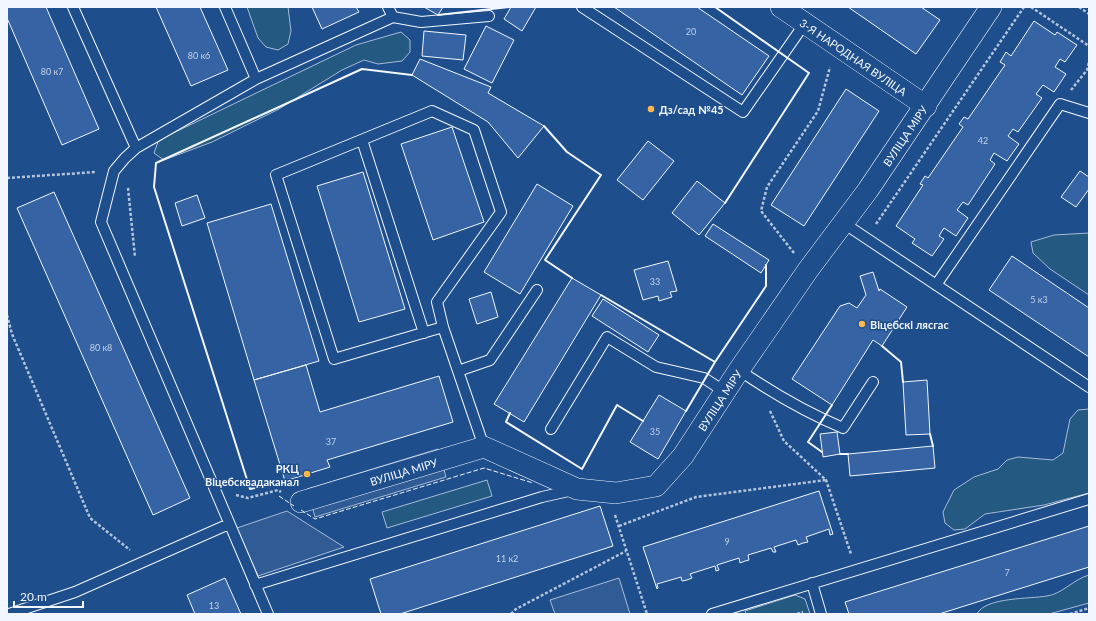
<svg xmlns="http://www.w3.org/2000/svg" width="1096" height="621" viewBox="0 0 1096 621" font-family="Lato,sans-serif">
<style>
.green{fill:#245a82;stroke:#a8bbd7}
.parking{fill:#305b95;stroke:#a8bbd7}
.building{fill:#3563a3;stroke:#f2f6ff}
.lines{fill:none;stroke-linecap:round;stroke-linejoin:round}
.service-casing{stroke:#f2f6ff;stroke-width:12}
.minor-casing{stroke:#f2f6ff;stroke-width:22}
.path{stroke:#b3c4dc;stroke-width:2.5;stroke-dasharray:3 2;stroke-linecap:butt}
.service{stroke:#1f4e8c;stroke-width:10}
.minor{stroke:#1f4e8c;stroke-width:21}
.fence{stroke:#f2f6ff;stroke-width:1;stroke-dasharray:5 2;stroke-linecap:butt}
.wall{stroke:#f2f6ff;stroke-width:2}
.poi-dot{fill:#ffb74d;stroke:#1f4e8c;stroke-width:1.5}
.labels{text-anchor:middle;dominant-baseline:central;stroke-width:3;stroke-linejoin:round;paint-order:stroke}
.number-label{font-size:9px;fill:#c3d1e8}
.street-label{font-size:11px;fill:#f2f6ff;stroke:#1f4e8c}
.poi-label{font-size:11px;font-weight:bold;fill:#f2f6ff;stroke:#1f4e8c;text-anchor:start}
</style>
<rect width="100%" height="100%" fill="#1f4e8c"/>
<!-- green -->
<path class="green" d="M247,7H288L291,31L288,44L278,50L266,47L258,38Z
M401,32L410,40V52L402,61L378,64L364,60L342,70L279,109L212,142L164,160L154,153L158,142L167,136L356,45Z
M1089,233V295L1050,269L1033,253L1031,242L1054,235Z
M1089,409V493L1044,505L985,514L965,529L954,530L945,523L943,512L954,490L974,477L998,469L1007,460L1018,457L1053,460L1063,453L1070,419L1078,410Z
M487,480L492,496L387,528L382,512Z
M1089,575V603L1049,614H977C985,597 1030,599 1047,596C1062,594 1074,579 1089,575Z
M795,595L805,599L810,614H746L745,611Z"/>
<!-- parking -->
<path class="parking" d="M438,449L446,477L315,517L307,489Z
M287,511L344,547L258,576L237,528Z
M619,578L630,614H555L550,600Z"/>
<!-- building -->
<path class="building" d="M7,7H46L99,129L62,145L7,18Z
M156,7H200L228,70L191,86Z
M312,7H356L359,12L322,29Z
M424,7H443L438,15Z
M511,7H536L522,31L504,19Z
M614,7H697L769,56L742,95Z
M848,7H921L940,20L916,54Z
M1034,21L1055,35L1057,32L1077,45L1065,62L1060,59L1055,67L1066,74L1054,92L1043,85L1036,94L1042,98L1018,132L1013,129L1008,136L1019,144L1007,161L994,153L990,160L995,164L968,205L963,202L957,210L968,218L956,236L944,228L939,236L944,239L932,256L912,243L915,239L896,226L923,185L920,184L925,176L928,178L963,127L959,124L964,117L968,119L1005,65L1000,62L1006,52L1011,56Z
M486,26L514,40L492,83L464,69Z
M424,31L466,35L463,60L422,56Z
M420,59L491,87L488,93L544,126L518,158L488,122L412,75Z
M846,89L879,111L804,226L771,205Z
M452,127L484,222L433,240L401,144Z
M648,141L674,161L643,200L617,180Z
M1080,171L1089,177V189L1076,207L1061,197Z
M363,172L405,309L359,322L317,186Z
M697,181L725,203L699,235L672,213Z
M537,184L573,206L520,294L484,272Z
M54,192L190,498L153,515L17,208Z
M197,195L205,218L182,226L175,203Z
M271,204L319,361L254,380L207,223Z
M713,224L769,260L761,273L705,236Z
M1012,256L1089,308V357L989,290Z
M668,261L677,291L670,292L672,297L659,301L658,296L643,300L634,270Z
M873,272L879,291L880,289L907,307L882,346L873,340L832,405L792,379L840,306L849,303L857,308L866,295L860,276Z
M572,278L601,295L524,422L494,404Z
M491,292L498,317L477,324L469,299Z
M603,299L659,335L648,352L592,316Z
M306,365L320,412L439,376L453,422L327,460L330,467L285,481L254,380Z
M927,380L930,434L906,435L903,382Z
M659,395L686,411L658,459L630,442Z
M837,432L840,454L823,457L820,434Z
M933,446L935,468L850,476L848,454Z
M819,491L833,534L830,535L829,529L806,537L808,542L803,543L798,545L796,540L774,547L776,552H773L771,548L748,555L749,560L745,561L740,563L739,558L717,565L719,570L716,571L715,566L690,574L692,578L687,580L682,581L681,577L657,584L658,588L657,589L643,547Z
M600,506L613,546L400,614H381L370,579Z
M1089,526V567L939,614H849L845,602Z
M225,578L241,614H195L187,595Z"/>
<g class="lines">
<!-- service casing -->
<g class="service-casing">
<path id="service" d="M73,7L136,148
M225,7L256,79
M388,7L393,17
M582,7L743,112L805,23
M362,140L424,333
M845,224L1089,387
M936,285L1060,104L1089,113
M443,327L437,302L501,212L474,130L432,111L276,175L334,359L443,327L484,447
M739,370C771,392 807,413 843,428L873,382
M458,371L490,360L537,290
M551,429L607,337L656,367L704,378L725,392
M812,583L821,614
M255,585L542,497L573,490
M9,614L75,592L229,524
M268,614L101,222L114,171L125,158L136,148L256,79L393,17L421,22L489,16
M712,614L1089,499"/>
</g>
<!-- minor casing -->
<g class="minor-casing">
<g id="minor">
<path id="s1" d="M781,7L926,106"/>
<path id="s2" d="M301,502L484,447L577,489L616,493L656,486L683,456L739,370L808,270L868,190L991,7"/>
</g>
</g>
<!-- path -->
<path class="path" d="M1031,7L1089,46
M1079,7L1089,14
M1071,90L1087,70L1089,62
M7,178L96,172
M128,188L135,257
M876,224L1024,7
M794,253L761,211L767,187L818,111L830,67
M7,315L12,334L90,518L130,550
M770,411L784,441L826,480L851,554
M236,495L248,498L278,490L281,492
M615,515L647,614
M619,526L696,497L826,480
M511,614L516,609L626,551
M797,614L803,612
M1070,614L1089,608"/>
<!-- service -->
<use href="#service" class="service"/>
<!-- minor -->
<use href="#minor" class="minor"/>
<!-- fence -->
<path class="fence" d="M279,496L294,506
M301,510L315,519L484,468L533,483"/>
<!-- wall -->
<path class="wall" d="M715,7L809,73L725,203
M438,15L509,7
M544,126L567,152L601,175L545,260L572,278
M601,295L715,362L766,286V265
M882,346L901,362L903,382
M686,411L715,362
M510,413L506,422L582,469L617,405L643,421
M930,434L933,446
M822,452L808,442L832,405
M840,454H848
M285,481L250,489L154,187L156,163L362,69L412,75"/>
</g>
<!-- markers -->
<g class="poi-dot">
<circle cx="651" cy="109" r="4"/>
<circle cx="862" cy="324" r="4"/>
<circle cx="307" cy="474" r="4"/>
</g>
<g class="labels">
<!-- number labels -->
<g class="number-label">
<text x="691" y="31">20</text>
<text x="199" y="55">80 к6</text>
<text x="52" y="71">80 к7</text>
<text x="983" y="140">42</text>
<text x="655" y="281">33</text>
<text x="1039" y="299">5 к3</text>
<text x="101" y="347">80 к8</text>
<text x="655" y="431">35</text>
<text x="331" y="441">37</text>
<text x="727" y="541">9</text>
<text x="507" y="558">11 к2</text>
<text x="1007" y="572">7</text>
<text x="214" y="605">13</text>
</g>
<!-- street labels -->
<g class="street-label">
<text stroke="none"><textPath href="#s1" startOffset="88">3-Я НАРОДНАЯ ВУЛІЦА</textPath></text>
<text stroke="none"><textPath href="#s2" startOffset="803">ВУЛІЦА МІРУ</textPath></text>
<text stroke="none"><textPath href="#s2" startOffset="480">ВУЛІЦА МІРУ</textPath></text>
<text stroke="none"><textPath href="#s2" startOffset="107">ВУЛІЦА МІРУ</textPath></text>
</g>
<!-- poi labels -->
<g class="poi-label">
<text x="659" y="109">Дз/сад №45</text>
<text x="870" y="324">Віцебскі лясгас</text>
<text x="299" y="468" text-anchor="end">РКЦ<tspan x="299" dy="13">Віцебсквадаканал</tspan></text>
</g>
</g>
<!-- border -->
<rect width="1096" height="621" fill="none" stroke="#f2f6ff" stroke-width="16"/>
<!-- scale -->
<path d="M14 601v6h69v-6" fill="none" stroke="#f2f6ff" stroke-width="2"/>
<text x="20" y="601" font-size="12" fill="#f2f6ff" stroke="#1f4e8c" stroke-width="3" paint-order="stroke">20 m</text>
</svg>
